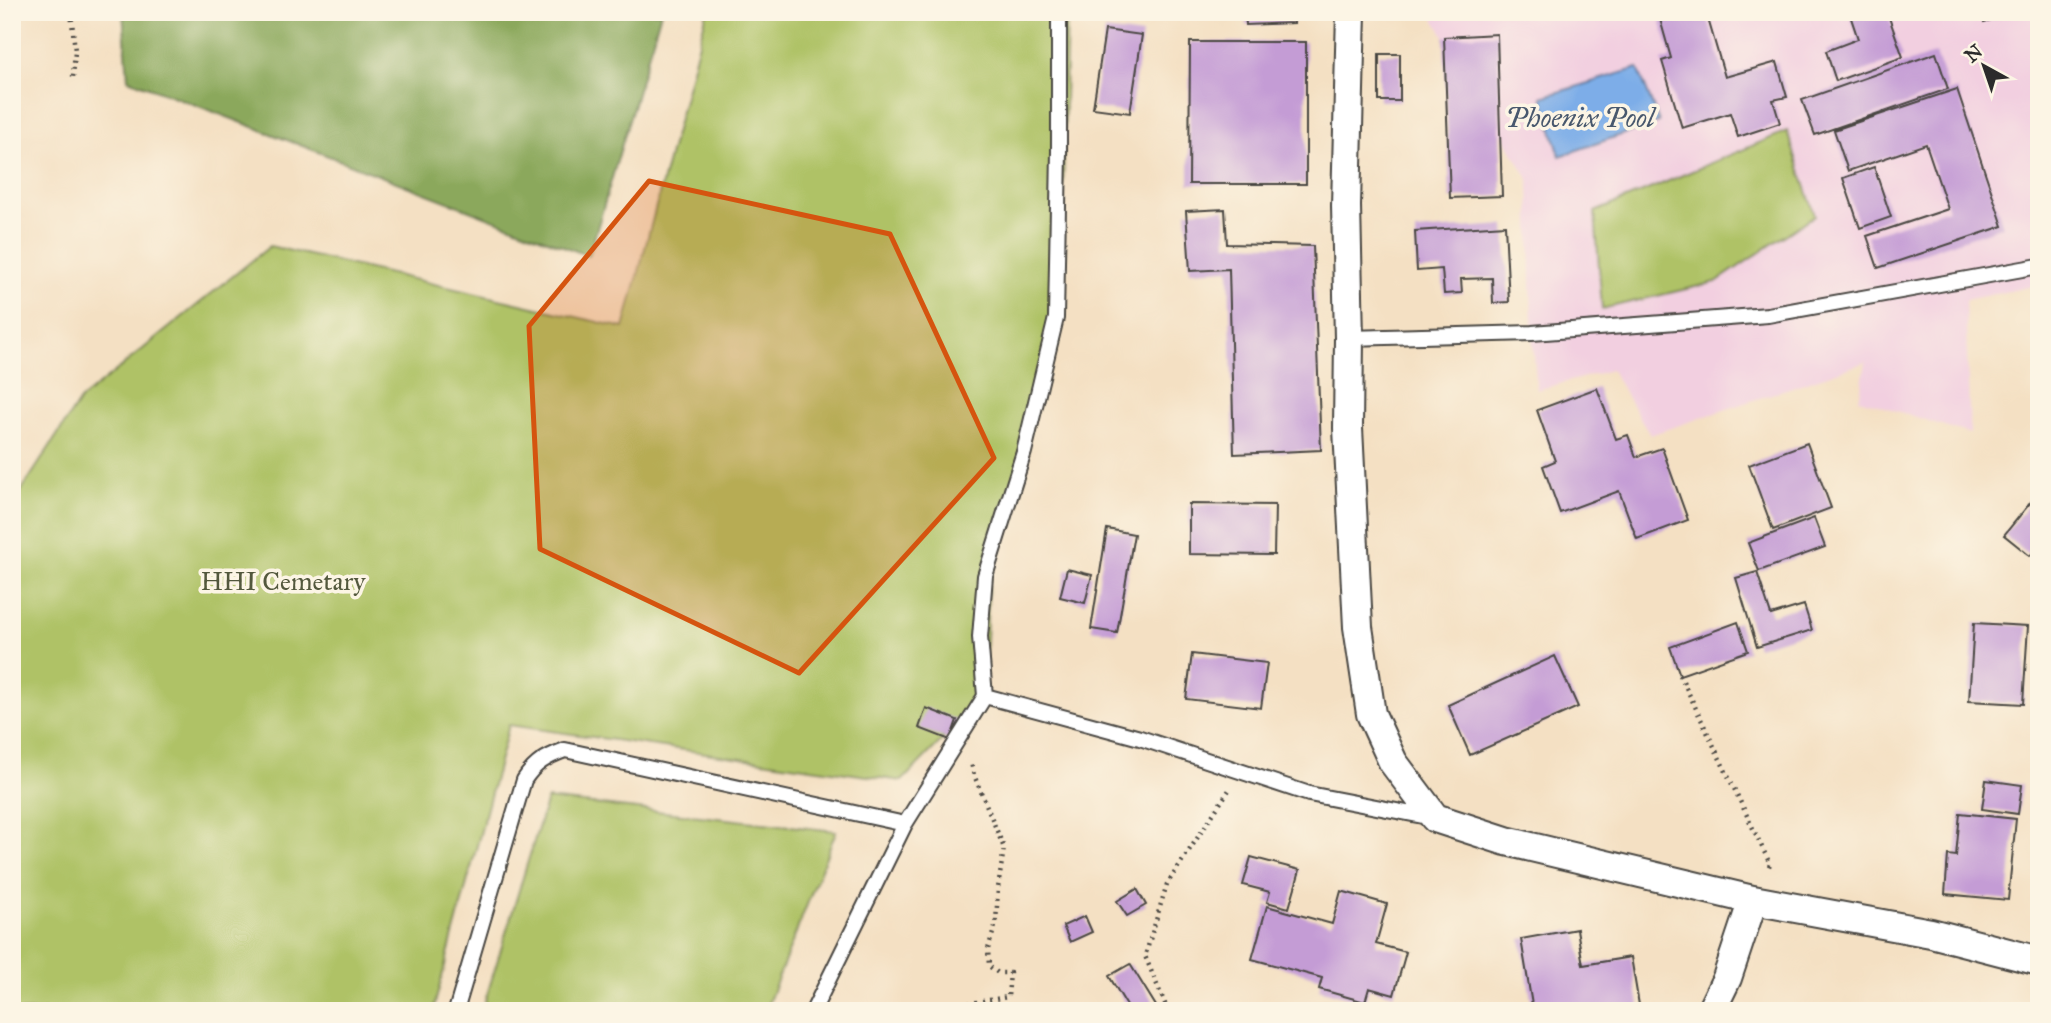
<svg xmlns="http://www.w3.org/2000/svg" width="2051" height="1023" viewBox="0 0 2051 1023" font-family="'IM FELL Great Primer',serif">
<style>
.built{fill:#f2cfe0}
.green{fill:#afc266;stroke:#6d7648;stroke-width:2}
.forest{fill:#8ba85b;stroke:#5b6a43;stroke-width:2}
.water{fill:#7dade8;stroke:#546c8a;stroke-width:2}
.building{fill:#c49cd5}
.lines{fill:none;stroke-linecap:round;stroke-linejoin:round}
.service-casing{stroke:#494642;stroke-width:18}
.minor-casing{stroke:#494642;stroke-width:32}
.path{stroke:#494642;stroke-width:4.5;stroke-dasharray:2 5;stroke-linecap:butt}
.service{stroke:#fff;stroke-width:14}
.minor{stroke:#fff;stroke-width:28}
.marked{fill:#d5540f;fill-opacity:0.2;stroke:#d5540f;stroke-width:5;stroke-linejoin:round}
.labels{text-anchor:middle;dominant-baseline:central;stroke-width:7;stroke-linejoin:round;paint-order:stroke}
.park-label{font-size:26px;fill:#53583d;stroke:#fcf5e5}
.water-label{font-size:28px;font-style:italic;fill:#48586d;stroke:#fcf5e5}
</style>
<rect width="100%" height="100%" fill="#fcf5e5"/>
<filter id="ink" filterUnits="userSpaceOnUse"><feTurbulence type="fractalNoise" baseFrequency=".0143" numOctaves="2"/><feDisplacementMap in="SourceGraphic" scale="14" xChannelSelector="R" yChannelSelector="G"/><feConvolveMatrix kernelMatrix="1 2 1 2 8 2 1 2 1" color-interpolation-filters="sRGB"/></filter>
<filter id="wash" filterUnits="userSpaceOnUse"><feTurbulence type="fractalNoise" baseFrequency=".00686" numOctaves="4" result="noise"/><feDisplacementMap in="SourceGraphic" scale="28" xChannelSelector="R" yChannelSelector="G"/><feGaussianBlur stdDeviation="1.57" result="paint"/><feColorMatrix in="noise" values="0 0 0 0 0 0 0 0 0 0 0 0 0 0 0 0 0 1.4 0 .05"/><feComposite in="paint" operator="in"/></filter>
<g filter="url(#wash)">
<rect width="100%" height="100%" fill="#f4e0c3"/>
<!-- built -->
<path class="built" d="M1430,12H2039V285L1965,300L1970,434L1859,399L1866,362L1650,435L1611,370L1537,390L1532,333L1529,180Z"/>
<!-- green -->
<path class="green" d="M707,12H1067L1060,319L989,577L983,698L902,781L509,725L433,1011H12V505L80,400L270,246L624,328Z
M1787,131L1815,215L1716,282L1602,309L1595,212Z
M547,799L836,831L765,1011H482Z"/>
<!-- forest -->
<path class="forest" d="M123,12H661L589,256L128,79Z"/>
<!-- water -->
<path class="water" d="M1638,68L1659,122L1560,156L1542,97Z"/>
<g id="blocks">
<!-- building -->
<path class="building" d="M1245,12H1293L1294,23L1246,25Z
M1658,12H1706L1725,77L1777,62L1787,97L1773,100L1780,123L1738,137L1730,113L1682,128L1662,61L1671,58Z
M1849,12H1887L1903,57L1836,81L1826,51L1858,39Z
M1981,12H2015V13L1984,22Z
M1105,30L1142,35L1130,113L1093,108Z
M1497,34L1502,196L1450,198L1444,37Z
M1190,42H1306V184H1189Z
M1936,53L1948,89L1815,135L1802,100Z
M1379,54H1400V101H1379Z
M1957,89L2003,226L1878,268L1867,236L1948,209L1926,144L1848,171L1834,130Z
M1874,167L1891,217L1860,228L1843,178Z
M1225,209L1227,244L1313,246L1321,450L1234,454L1229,269L1190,271L1186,211Z
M1505,225L1509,302L1493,303L1492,278L1461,279L1462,293L1444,294L1442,269L1417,271L1415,231Z
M1597,388L1616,439L1628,435L1636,457L1662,448L1688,520L1637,539L1619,491L1560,513L1543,466L1555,461L1537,410Z
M1807,443L1831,508L1773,530L1749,465Z
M2039,492V546L2030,556L2004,535Z
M1189,504L1275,505L1274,555L1189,554Z
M1814,518L1825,547L1759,571L1748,543Z
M1107,529L1134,534L1117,633L1091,629Z
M1067,569L1092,575L1085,603L1060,597Z
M1757,572L1771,615L1804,605L1812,630L1757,647L1736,578Z
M1738,622L1748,651L1680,675L1670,647Z
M1974,623L2028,626L2023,704L1969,701Z
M1192,654L1267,663L1261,708L1186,699Z
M1555,656L1578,707L1470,755L1448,705Z
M926,708L957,720L950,740L919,728Z
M1986,780L2022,785L2018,814L1982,809Z
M1960,813L2016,819L2008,900L1945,894L1948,855L1956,856Z
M1251,857L1300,870L1289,908L1267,902L1270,892L1243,885Z
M1137,889L1146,905L1127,916L1117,901Z
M1341,891L1387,904L1376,944L1406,952L1394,995L1369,988L1365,1002L1319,989L1322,978L1252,959L1267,906L1332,924Z
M1085,916L1092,932L1070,942L1063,926Z
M1577,929L1583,965L1631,957L1640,1011H1533L1521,939Z
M1130,964L1156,1006L1149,1011H1130L1109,976Z"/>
</g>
</g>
<g filter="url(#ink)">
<use href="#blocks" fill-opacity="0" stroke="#494642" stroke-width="2"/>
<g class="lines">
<!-- service casing -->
<g class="service-casing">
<path id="service" d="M1349,338L1532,333L1768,315L2039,266
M985,696L1140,738L1309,794L1433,818
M456,1011L524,780C535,763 546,757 565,750L905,824
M813,1011L905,824L985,696L980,637L985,576L1024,452L1056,318L1059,151V12"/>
</g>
<!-- minor casing -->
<g class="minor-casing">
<path id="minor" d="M1351,12L1346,206L1349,338L1348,428L1358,627L1371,714L1393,762L1435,818L1506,841L1753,900L1931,933L2039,961
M1711,1011L1727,978L1753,900"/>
</g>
<!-- path -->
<path class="path" d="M71,12L75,51L73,77
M1680,675L1770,864L1767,871
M920,1011L1008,997L1010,973H998L989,966L988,949L996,923L998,888L1004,848L974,775L971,763
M1168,1011L1145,956L1167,884L1229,790"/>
<!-- service -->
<use href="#service" class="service"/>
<!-- minor -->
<use href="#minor" class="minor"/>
</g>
</g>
<!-- marked area -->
<path class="marked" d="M649,181L890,234L994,458L799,673L540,549L529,326Z"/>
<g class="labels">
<!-- park labels -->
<g class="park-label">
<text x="283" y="581">HHI Cemetary</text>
</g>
<!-- water labels -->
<g class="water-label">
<text x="1580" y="117">Phoenix Pool</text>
</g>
</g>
<!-- margin -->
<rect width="2051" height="1023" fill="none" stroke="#fcf5e5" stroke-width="42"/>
<!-- north arrow -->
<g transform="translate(1984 66) rotate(320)" stroke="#fcf5e5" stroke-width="5" paint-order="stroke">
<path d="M0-5L12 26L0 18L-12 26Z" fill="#2b2b2b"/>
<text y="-10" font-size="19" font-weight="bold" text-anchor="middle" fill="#2b2b2b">N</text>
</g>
</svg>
